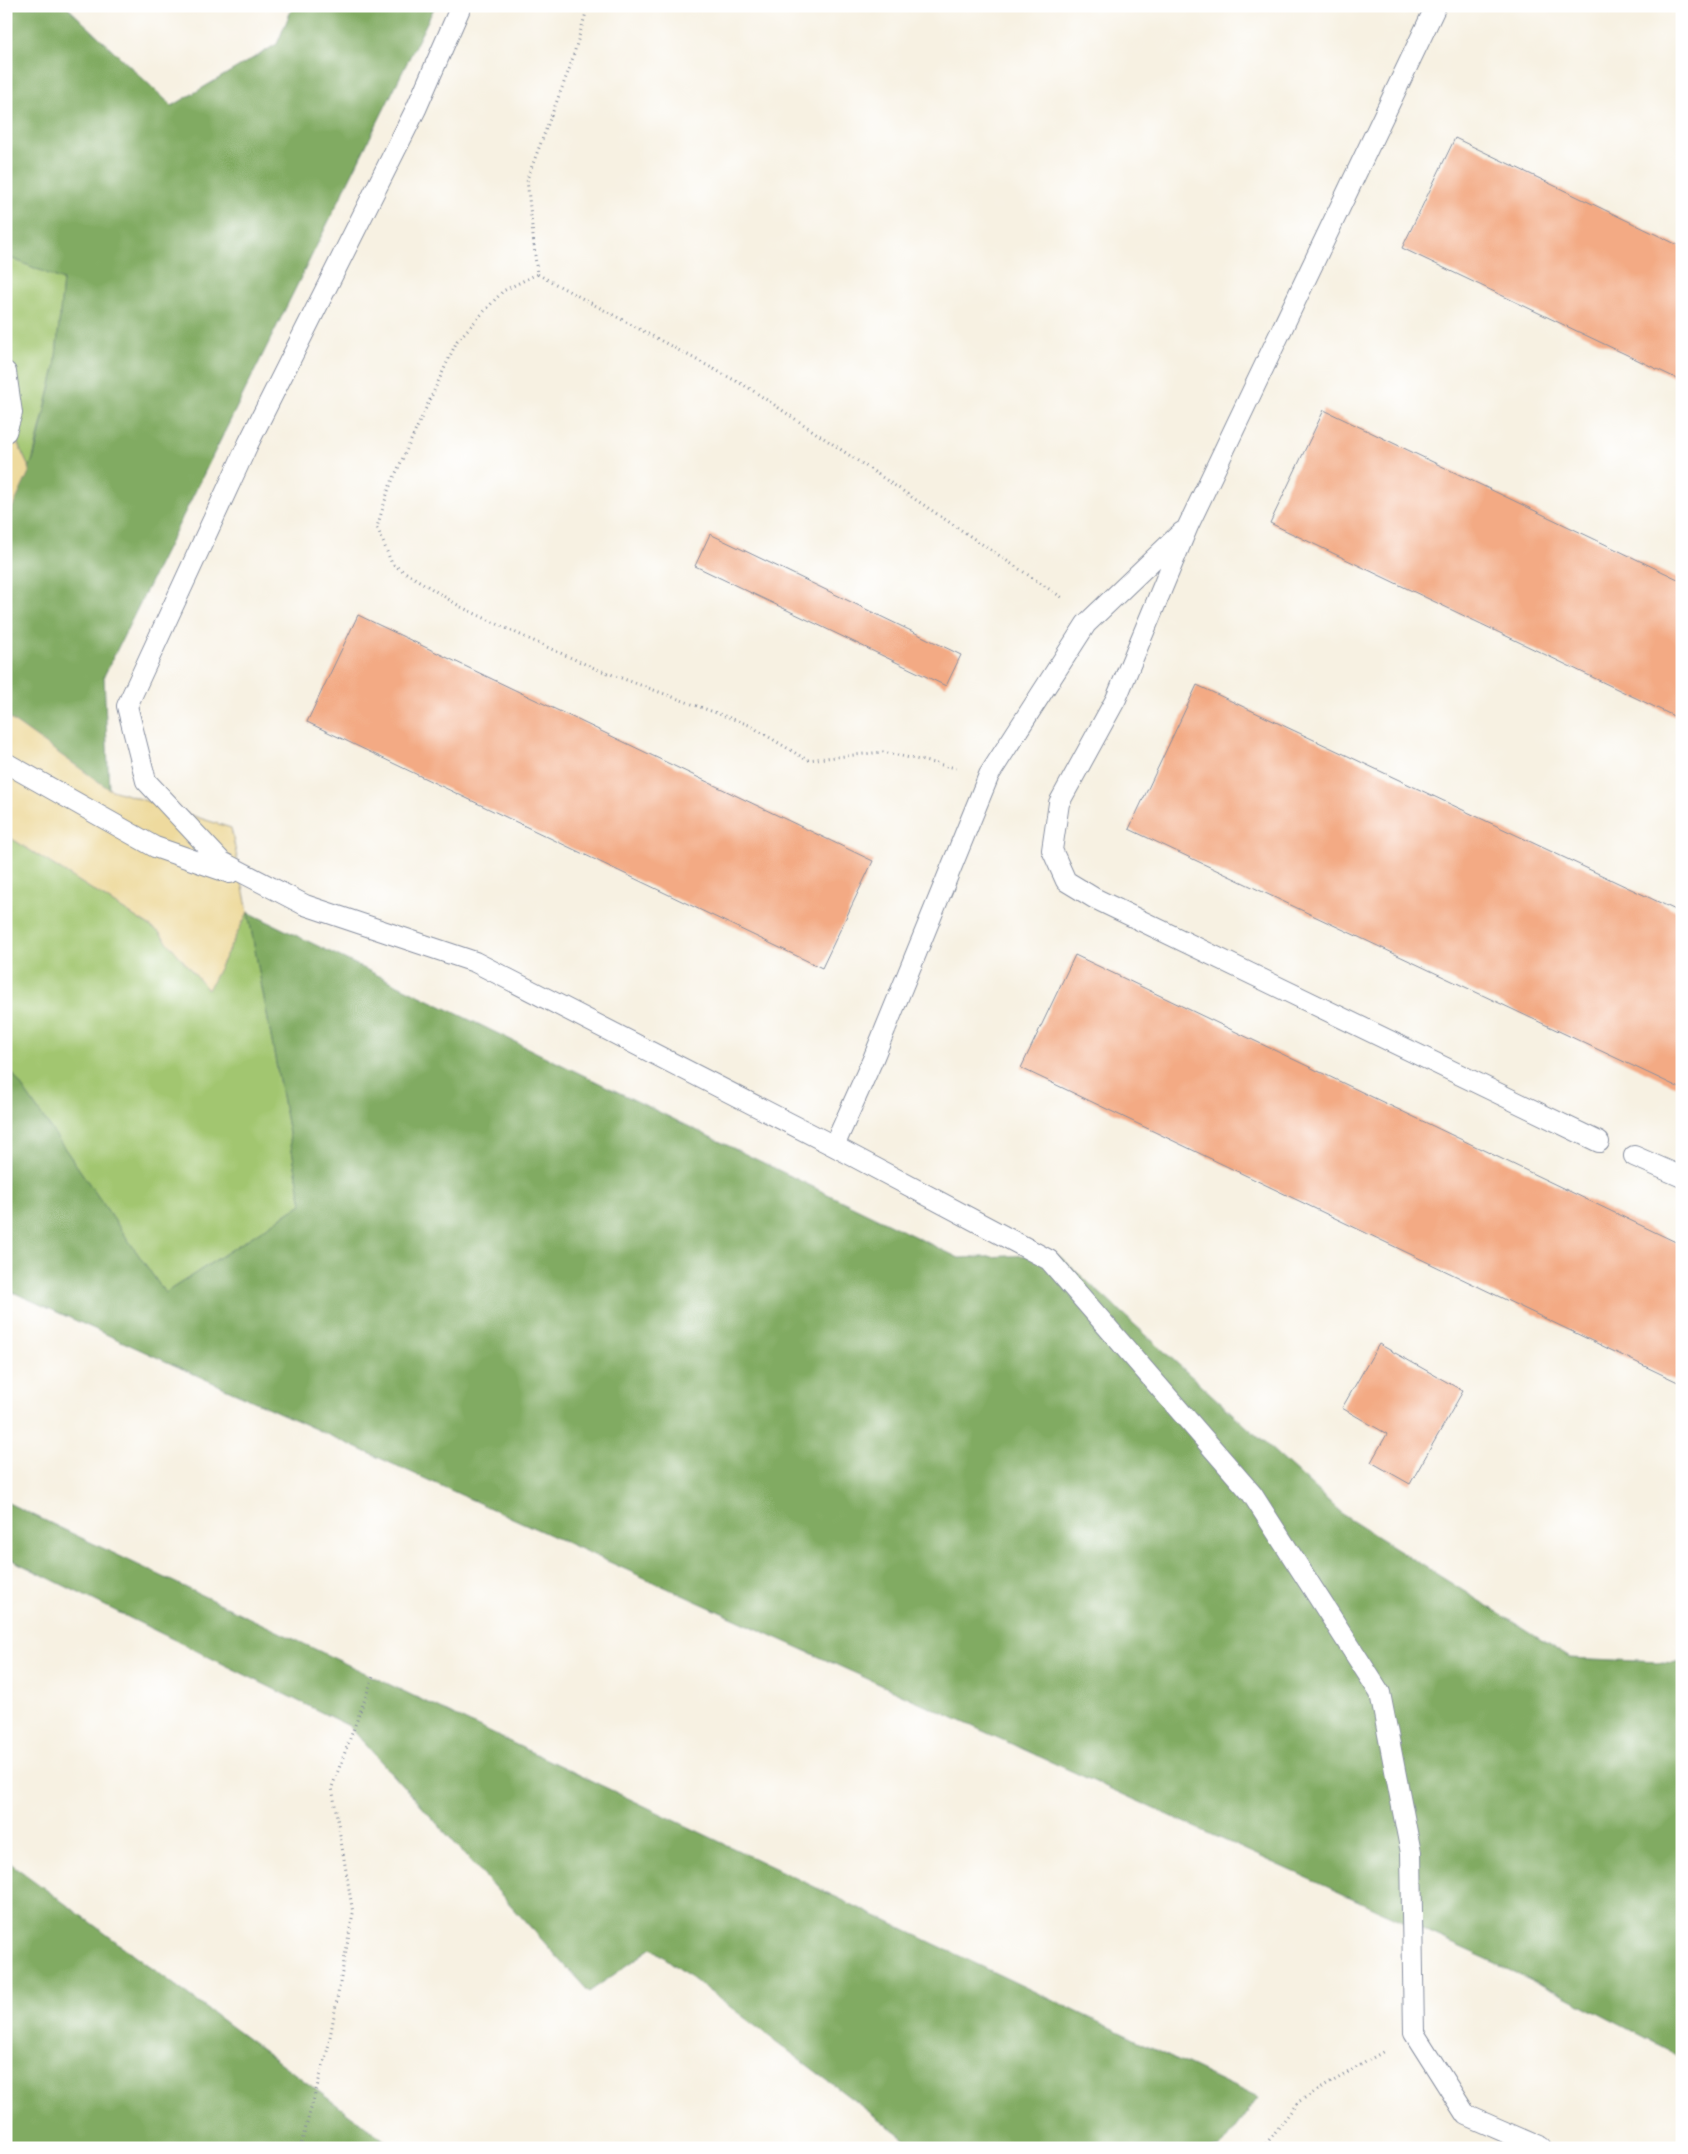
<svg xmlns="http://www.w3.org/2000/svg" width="1688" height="2154" viewBox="0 0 1688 2154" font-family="Vollkorn,serif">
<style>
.green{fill:#a2c670;stroke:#5e7a67}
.forest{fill:#81ab62;stroke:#4e6d60}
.sand{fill:#eeda9e;stroke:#84847e}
.building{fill:#f3aa84}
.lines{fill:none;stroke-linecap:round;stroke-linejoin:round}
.lane-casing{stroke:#8990a0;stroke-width:22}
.path{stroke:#8990a0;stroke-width:3;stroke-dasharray:1 4;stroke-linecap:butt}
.lane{stroke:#fff;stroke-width:20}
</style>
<rect width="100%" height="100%" fill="#fff"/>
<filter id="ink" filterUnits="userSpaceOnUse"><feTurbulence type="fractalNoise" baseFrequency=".02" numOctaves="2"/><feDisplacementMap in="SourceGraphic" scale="10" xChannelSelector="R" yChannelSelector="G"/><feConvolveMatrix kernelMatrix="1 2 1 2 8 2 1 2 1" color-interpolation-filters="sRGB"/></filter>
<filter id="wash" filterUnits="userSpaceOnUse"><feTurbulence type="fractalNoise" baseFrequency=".0096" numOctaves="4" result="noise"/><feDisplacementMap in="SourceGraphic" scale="20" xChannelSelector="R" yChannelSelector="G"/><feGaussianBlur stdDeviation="1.12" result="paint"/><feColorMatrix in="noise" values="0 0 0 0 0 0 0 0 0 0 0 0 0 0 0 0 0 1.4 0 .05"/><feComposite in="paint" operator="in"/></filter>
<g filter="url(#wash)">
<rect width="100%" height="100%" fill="#f7f1e2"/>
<!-- green -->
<path class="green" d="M6,256L63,280L55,368L30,470L6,418Z
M6,835L159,932L208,989L248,912L302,1204L165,1293L6,1064Z"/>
<!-- forest -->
<path class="forest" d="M6,6H66L172,106L277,44L293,6H435L104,676L109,789L6,716V520L34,457L55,368L63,280L6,256Z
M248,912L959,1258L1057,1254L1346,1517L1570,1658L1682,1663V2057L1542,1984L6,1289V1064L165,1293L302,1204Z
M6,1502L1258,2098L1220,2148H917L652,1948L589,1992L349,1726L6,1557Z
M6,1860L395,2148H6Z"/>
<!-- sand -->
<path class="sand" d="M6,418L30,470L6,522Z
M6,716L109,789L231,828L248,912L208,990L159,932L6,835Z"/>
<g id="blocks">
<!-- building -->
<path class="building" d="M1455,138L1682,247V381L1402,248Z
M1324,410L1682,581V720L1270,523Z
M710,534L961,655L946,686L695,566Z
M358,615L873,861L822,968L307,722Z
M1197,685L1682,913V1089L1129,829Z
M1075,955L1682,1245V1384L1021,1068Z
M1379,1344L1463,1391L1410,1484L1371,1462L1387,1434L1342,1408Z"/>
</g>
</g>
<g filter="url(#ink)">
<use href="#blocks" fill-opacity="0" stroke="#8990a0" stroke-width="1"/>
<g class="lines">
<!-- lane casing -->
<g class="lane-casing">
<path id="lane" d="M461,6L416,109L248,444L127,706L146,781L222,862L305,905L475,962L834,1146L1049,1260L1252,1494L1380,1693L1411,1853L1414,2033L1466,2115L1542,2148
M1436,6L1188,526L1116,699L1059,803L1052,850L1066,881L1094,898L1599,1142
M6,372L12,413L6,432
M6,763L155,847L230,873
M834,1146L873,1059L989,775L1086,624L1182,532
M1634,1156L1682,1177"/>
</g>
<!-- path -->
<path class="path" d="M588,6L570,67L527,179L537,274L749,388L1064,599
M537,274L503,291L457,341L389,488L377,527L392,564L461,607L529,639L594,668L749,725L807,760L883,752L956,768
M300,2148L328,2048L353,1913L332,1787L373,1677
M1263,2148L1298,2102L1386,2050"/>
<!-- lane -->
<use href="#lane" class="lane"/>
</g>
</g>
<!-- margin -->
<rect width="1688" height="2154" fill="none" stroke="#fff" stroke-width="25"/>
</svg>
